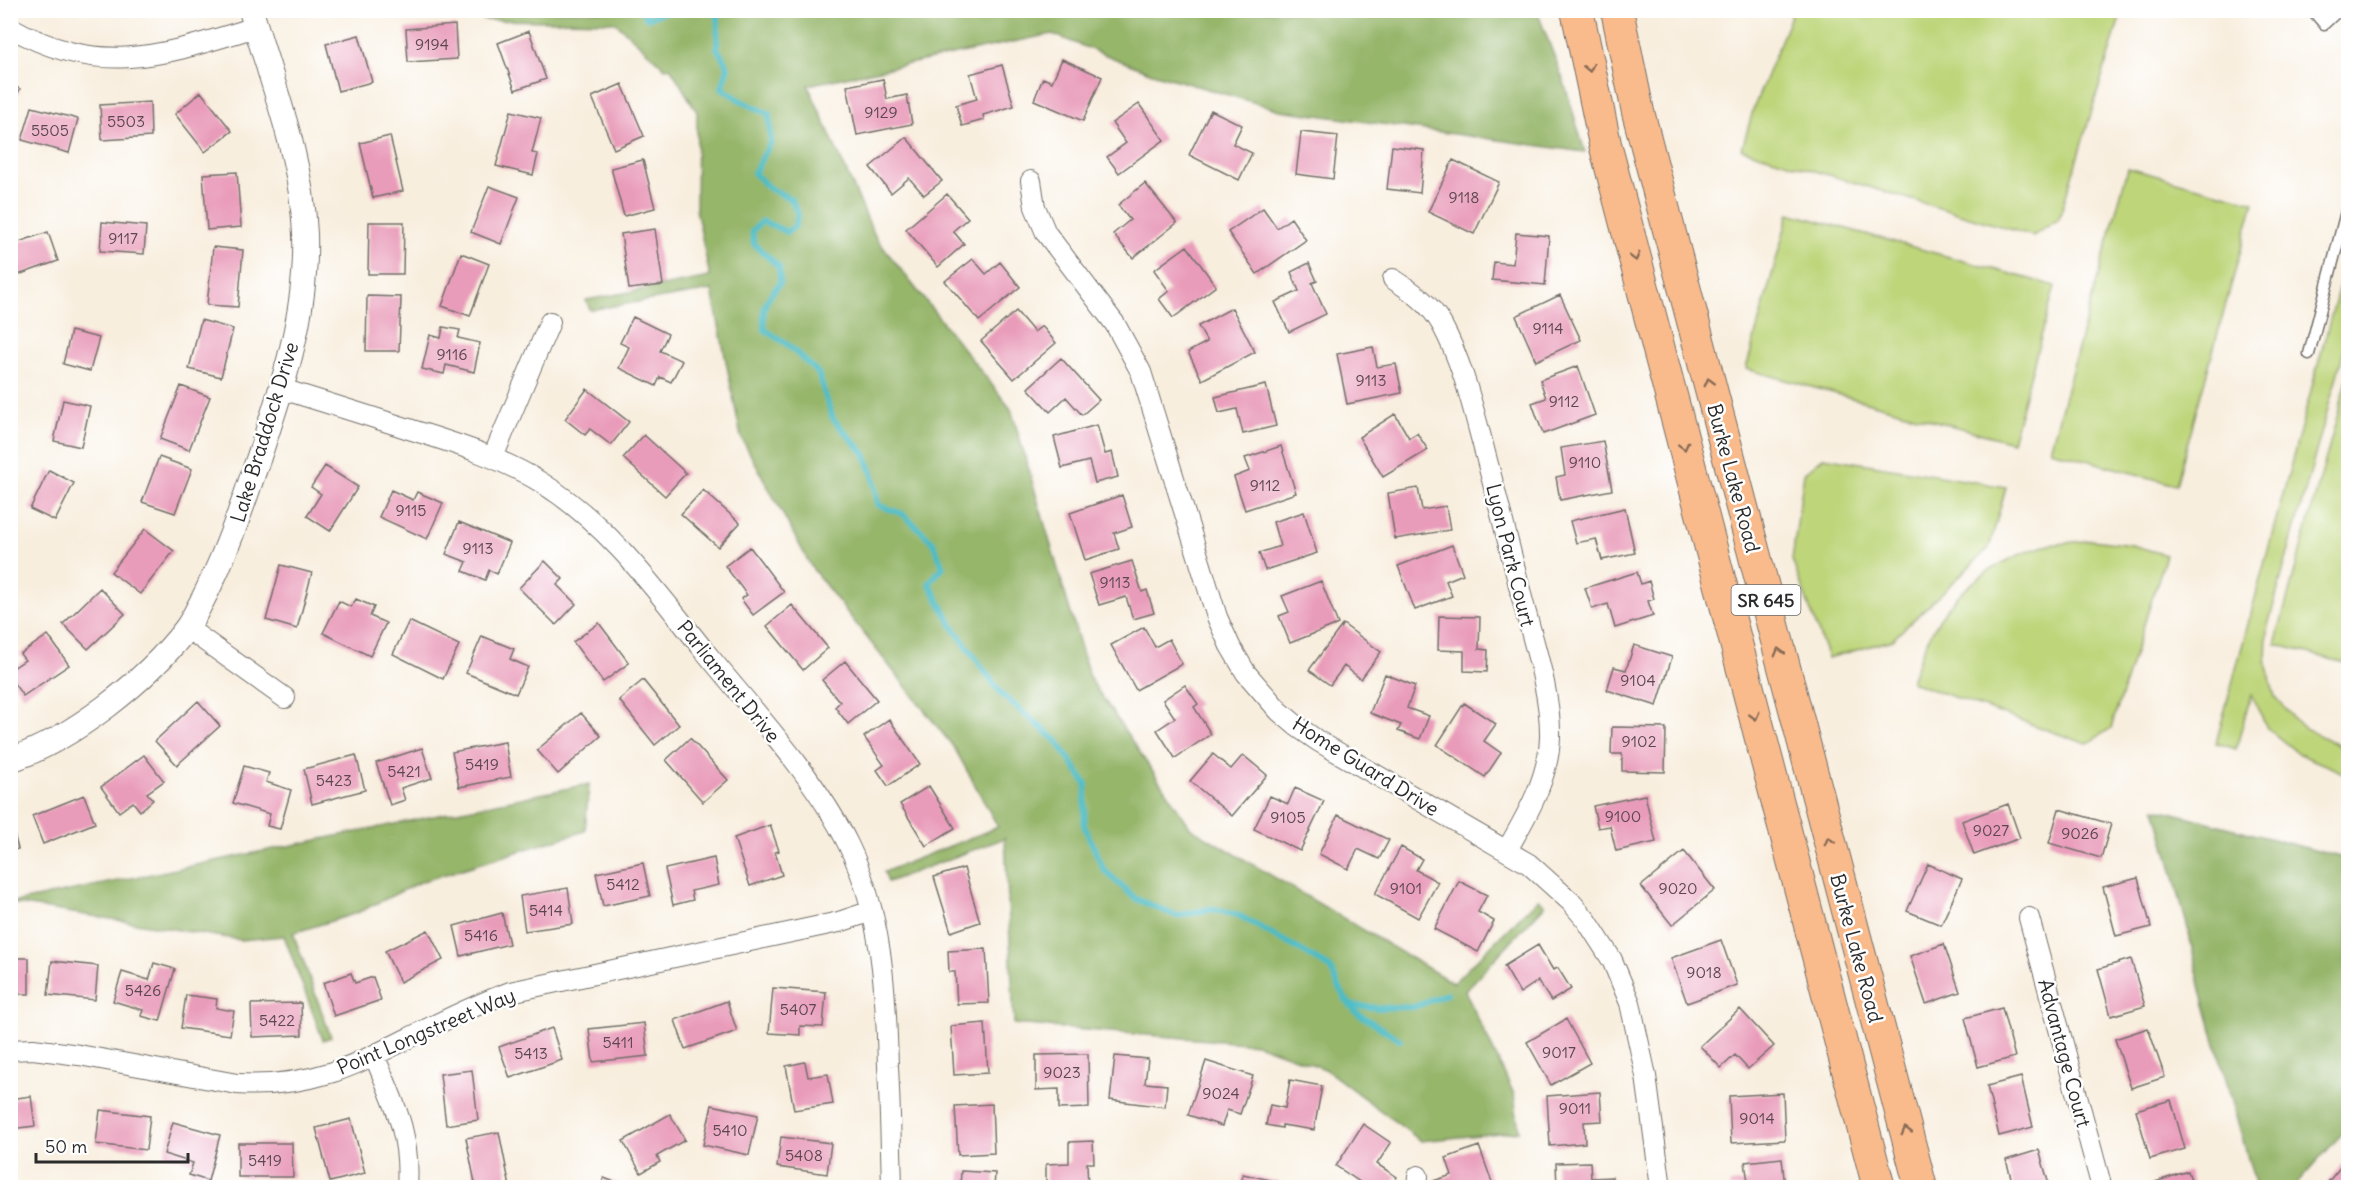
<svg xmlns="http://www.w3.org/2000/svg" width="2359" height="1198" viewBox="0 0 2359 1198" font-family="Delius,sans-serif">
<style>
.green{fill:#bed57a;stroke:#748052;stroke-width:1.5}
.forest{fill:#96b66a;stroke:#60704a;stroke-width:1.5}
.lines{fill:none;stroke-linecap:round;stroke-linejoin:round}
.stream{stroke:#4ebcc5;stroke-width:6}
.building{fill:#e99cba}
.service-casing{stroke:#736f6a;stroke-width:13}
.minor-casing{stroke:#736f6a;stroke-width:22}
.tertiary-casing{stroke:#736f6a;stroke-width:26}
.primary-casing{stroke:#736f6a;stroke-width:34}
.service{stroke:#fff;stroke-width:10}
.minor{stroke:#fff;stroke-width:20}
.tertiary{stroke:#fff;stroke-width:24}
.primary{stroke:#fabb8c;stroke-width:32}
.oneway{stroke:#886c57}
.labels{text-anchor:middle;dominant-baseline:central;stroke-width:5;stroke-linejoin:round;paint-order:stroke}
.number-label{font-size:16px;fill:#5a474f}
.shield{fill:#fff;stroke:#6b6b6b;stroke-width:1.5}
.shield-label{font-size:18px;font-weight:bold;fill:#2b2b2b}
.street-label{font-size:20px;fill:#2b2b2b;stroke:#fff}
</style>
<rect width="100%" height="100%" fill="#fff"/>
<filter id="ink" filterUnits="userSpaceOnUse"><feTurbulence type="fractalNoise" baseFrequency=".0167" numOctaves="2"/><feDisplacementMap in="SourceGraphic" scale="12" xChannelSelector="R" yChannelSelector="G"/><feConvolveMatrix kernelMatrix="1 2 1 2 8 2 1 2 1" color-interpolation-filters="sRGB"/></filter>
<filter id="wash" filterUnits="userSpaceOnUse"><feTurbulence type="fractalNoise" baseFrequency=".008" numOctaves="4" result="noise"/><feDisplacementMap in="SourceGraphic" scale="24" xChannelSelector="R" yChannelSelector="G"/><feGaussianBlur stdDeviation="1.35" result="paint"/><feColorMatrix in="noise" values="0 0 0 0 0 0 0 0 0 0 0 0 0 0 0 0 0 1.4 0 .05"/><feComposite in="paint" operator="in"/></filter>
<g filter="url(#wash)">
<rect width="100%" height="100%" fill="#f8eede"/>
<!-- green -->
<path class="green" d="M1793,11H2122L2059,219L2033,236L1742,149L1754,107Z
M2128,168L2254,202L2176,485L2050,450Z
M1789,213L2055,286L2012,442L1746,369Z
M2348,253V336L2267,629L2266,663L2275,697L2301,726L2344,748H2348V773H2344L2299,754L2267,728L2251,695L2236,749L2216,743Z
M2348,377V664L2275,644Z
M1824,457L2006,487L1989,548L1892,640L1828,658L1792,560L1804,473Z
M2092,540L2132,545L2166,555L2111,728L2087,744L1911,682C1918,660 1927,638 1940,618C1964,582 2008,554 2050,545C2064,543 2078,542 2092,540Z"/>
<!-- forest -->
<path class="forest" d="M468,11H1537L1564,82L1585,152L1280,110L1152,73L1052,34L808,85L876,238L1011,409L1090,679L1191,828L1453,983L1538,899L1545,905L1465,991L1514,1094L1519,1131L1421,1141L1325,1069L1257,1044L1014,1024L1005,838L888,882L884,872L998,827L955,749L812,568L741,437L712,290L590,310L586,300L710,277L696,209L697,112L670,67L665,68L615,22L484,20Z
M589,784L585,831L420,882L357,913L293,933L331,1037L323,1040L284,936L241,940L11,903Z
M2155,808L2348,859V1127L2294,1187H2256L2202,994L2187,925Z"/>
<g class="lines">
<!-- stream -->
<path class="stream" d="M641,10L647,18L671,10
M710,10L718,16L717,48L728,67L722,88L743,102L769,114L771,142L754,173L769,188L791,199L798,214L795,226L787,232L762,221L752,231L754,244L779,267L780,283C765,301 761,306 765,330L787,344L818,373L833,419L865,454L873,476L878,505L903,514L933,542L943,567L929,583L953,627L1002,695L1057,741L1086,784L1084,826L1104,870L1136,899L1177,916L1210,909L1238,915L1302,951L1330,968L1344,997L1357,1013L1400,1040
M1350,1005L1379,1008L1414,1007L1447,994"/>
</g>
<g id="blocks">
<!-- building -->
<path class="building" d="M455,25L457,59L408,62L406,29Z
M529,31L546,79L515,90L498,43Z
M359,35L372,82L338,91L326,44Z
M1062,59L1102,77L1083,121L1034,100L1043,78L1052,82Z
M1002,65L1014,106L983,115L984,120L962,126L956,105L977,99L970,74Z
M883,79L887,99L907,95L912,124L857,135L847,86Z
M10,84L20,89L10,108Z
M622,84L644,136L614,149L592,97Z
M201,92L232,131L205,152L175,114Z
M150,102L151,137L102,140L100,105Z
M1139,104L1164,140L1119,173L1107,157L1126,143L1112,123Z
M32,107L78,119L69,153L22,140Z
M1211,110L1242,125L1233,144L1252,153L1239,180L1189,155Z
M511,111L541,118L532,153L538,154L533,175L496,166Z
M1301,132L1338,136L1333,179L1296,174Z
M390,136L403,191L373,198L360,143Z
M906,137L942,181L924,195L909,178L891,193L870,167Z
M1392,146L1424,150L1420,193L1387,189Z
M643,160L655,208L624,216L611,168Z
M1453,160L1499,182L1474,234L1428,212Z
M237,172L241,227L207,230L203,174Z
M1145,183L1177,223L1133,258L1113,234L1130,220L1118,205Z
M489,186L519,197L501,244L471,232Z
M947,194L968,218L953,231L964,244L938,267L906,229Z
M1263,208L1277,228L1291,218L1306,240L1257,274L1228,232Z
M102,222L146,226L144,254L100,251Z
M369,222H404L403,274H368Z
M655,229L663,285L629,289L621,234Z
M48,232L58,261L18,275L10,252V245Z
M1516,233L1549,236L1545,285L1492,280L1494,262L1513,264Z
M1187,246L1216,286L1173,318L1159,299L1169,291L1154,270Z
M213,247L243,250L238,307L207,305Z
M461,253L489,264L470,316L442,306Z
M973,259L986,274L1000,262L1020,287L979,321L945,281Z
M1309,263L1317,281L1312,283L1326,314L1289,332L1275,302L1299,291L1291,272Z
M1560,295L1581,340L1536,361L1516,316Z
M367,296L401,297L399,351H366Z
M1232,308L1255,352L1202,380L1188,352L1207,342L1198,326Z
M1016,311L1034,332L1042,326L1056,343L1014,379L981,341Z
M633,317L668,334L660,351L682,361L671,382L660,377L656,386L619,368L629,347L620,343Z
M201,320L233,329L221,377L189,369Z
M443,327L460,330L458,338L480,343L474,372L446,365L444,374L422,369L430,335L441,338Z
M71,331L99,338L90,371L63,364Z
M1373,347L1377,367L1396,364L1402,393L1347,404L1337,354Z
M1061,358L1099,400L1082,415L1066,397L1050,412L1028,388Z
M1578,366L1595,415L1543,434L1532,403L1546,398L1540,380Z
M1266,385L1276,426L1243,434L1237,409L1219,413L1215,397Z
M181,386L210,397L189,450L160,439Z
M587,389L629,422L611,445L590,429L585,435L565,419Z
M63,400L90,406L81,447L54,441Z
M1395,414L1409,438L1417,433L1428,450L1383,477L1359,437Z
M1097,425L1105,454L1112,452L1118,477L1095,483L1089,461L1062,468L1054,437Z
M644,435L686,473L665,496L623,458Z
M1603,441L1612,490L1560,500L1556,477L1565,475L1561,448Z
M1281,446L1296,493L1245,510L1234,477L1250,471L1245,458Z
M159,457L192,469L175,513L142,502Z
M325,466L358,487L330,531L307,516L321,494L311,487Z
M49,470L74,483L55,521L30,509Z
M1418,488L1422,510L1446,506L1450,530L1395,539L1388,493Z
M391,490L413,500L417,492L443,503L427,539L379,517Z
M703,490L740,523L718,547L681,514Z
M1122,495L1132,527L1114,533L1119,549L1085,560L1070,513Z
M1625,508L1635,553L1602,560L1596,539L1576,543L1570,521Z
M1304,512L1317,553L1265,570L1259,553L1280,546L1273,522Z
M459,522L510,543L497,574L489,570L485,580L463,571L467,562L446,554Z
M145,529L174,551L140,594L111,572Z
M1452,545L1463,574L1446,581L1452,596L1415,610L1398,566Z
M750,547L784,592L753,615L741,599L747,595L725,566Z
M545,561L563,579L557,585L576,604L556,625L519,588Z
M1132,561L1142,592L1147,590L1154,613L1133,619L1126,597L1099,605L1089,574Z
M281,565L312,573L297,629L266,620Z
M1637,572L1641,584L1649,581L1654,599L1648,601L1653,616L1615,628L1608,604L1592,609L1585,588Z
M1321,581L1338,624L1290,643L1279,616L1289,612L1282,596Z
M100,588L125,614L88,649L63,624Z
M356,599L374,607L370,616L386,623L370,656L323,633L339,601L351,607Z
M792,605L828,648L803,670L767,626Z
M1439,616L1480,617L1479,649L1488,650L1487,672L1464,671V651L1438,650Z
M409,621L459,645L443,679L393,654Z
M599,623L629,663L603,682L573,642Z
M1343,624L1381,652L1361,679L1344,666L1330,685L1309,670Z
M1144,627L1155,647L1169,639L1182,664L1136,690L1111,645Z
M48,635L69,665L23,696L10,678V670L25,660L20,654Z
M482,636L514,649L510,659L528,667L516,694L466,673Z
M1634,645L1672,657L1657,706L1607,690L1614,667L1626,670Z
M845,661L877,700L848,724L835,707L840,702L822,680Z
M1385,674L1415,686L1407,708L1429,716L1420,739L1398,731L1401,725L1370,713Z
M643,680L679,725L655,745L619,700Z
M1185,685L1198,704L1194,707L1211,734L1175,758L1157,730L1175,718L1163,700Z
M198,701L220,726L177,765L155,741Z
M1464,703L1496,724L1484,741L1501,753L1485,777L1437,745Z
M581,713L601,736L558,774L537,750Z
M889,719L920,764L888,786L877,770L884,765L864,737Z
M1612,727L1666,728L1665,772L1622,771V754H1611Z
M690,738L728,780L703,802L666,760Z
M505,742L511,777L459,787L452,752Z
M422,748L432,778L401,788L405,800L390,805L376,763Z
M1213,754L1231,769L1243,755L1267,775L1232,816L1190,781Z
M144,755L164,781L147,793L153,800L140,811L133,802L119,812L101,787Z
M356,755L365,790L312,804L304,769Z
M244,766L269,773L266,782L291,790L280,829L267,826L270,814L233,803Z
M929,786L955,828L926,846L900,804Z
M1295,788L1324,801L1300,851L1254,829L1270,796L1288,804Z
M84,795L95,823L43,844L32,816Z
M1645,795L1656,842L1616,851L1610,826L1598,828L1593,806Z
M2008,804L2020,838L1974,855L1962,821Z
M2059,809L2111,824L2101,858L2049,843Z
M1338,815L1389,840L1379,859L1358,849L1348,869L1319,854Z
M10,818L18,849L10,851Z
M770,825L779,851L775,852L782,875L750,886L734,838Z
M1401,847L1422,859L1416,870L1438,882L1418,918L1375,894Z
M1684,851L1715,890L1672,925L1641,886Z
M714,858L719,885L691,891L693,900L673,905L665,869Z
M643,863L650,896L603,906L596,873Z
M1928,864L1962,879L1941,925L1907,911Z
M964,868L980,922L951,932L934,877Z
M2138,878L2151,927L2116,936L2103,887Z
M1459,881L1487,895L1478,912L1494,921L1478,952L1434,929Z
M568,888L573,924L525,931L520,896Z
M502,913L509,944L461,956L454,926Z
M428,930L443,960L400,982L385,951Z
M1721,940L1737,985L1687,1003L1671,958Z
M1944,944L1960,992L1926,1004L1910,956Z
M1538,945L1553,970L1558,968L1571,989L1551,1001L1538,981L1520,993L1504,966Z
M986,949L989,1003L957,1004L955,972H949L948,951Z
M10,958H29V994H10Z
M2131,959L2145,1006L2111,1016L2098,969Z
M52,961L98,966L95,1000L48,995Z
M154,963L175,969L160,1021L141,1016L143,1010L113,1001L122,972L149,980Z
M351,973L355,983L373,977L381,1000L334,1016L323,983Z
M773,988L826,992L823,1027L800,1026V1035L769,1033Z
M186,995L217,999L216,1008L234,1011L230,1035L181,1028Z
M727,1001L737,1031L685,1049L675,1020Z
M301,1003L302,1035L252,1037L251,1004Z
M2002,1008L2015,1057L1978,1067L1965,1018Z
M1740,1009L1774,1046L1748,1069L1735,1055L1721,1068L1700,1046Z
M1566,1019L1590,1063L1551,1085L1527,1042Z
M644,1023L648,1056L593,1062L589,1029Z
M985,1023L988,1073L954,1075L951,1026Z
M552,1028L562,1060L510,1078L499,1047Z
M2148,1028L2165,1077L2131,1088L2115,1039Z
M1088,1054L1089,1108L1059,1109V1089L1036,1090V1055Z
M1115,1056L1148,1059L1145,1083L1167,1085L1165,1107L1110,1100Z
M1206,1061L1253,1076L1240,1114L1227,1110L1222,1126L1188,1115Z
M805,1062L808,1077L828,1074L833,1104L794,1110L786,1066Z
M472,1070L478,1120L446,1125L440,1074Z
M2021,1077L2033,1127L1999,1136L1987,1086Z
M1290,1080L1322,1086L1314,1130L1282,1125V1128L1266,1125L1270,1105L1285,1108Z
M1600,1092L1602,1121L1584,1122L1585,1143L1550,1146L1547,1096Z
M1783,1093L1785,1140L1731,1143L1729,1096Z
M31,1096L35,1126L10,1129V1099Z
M2171,1100L2185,1149L2150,1159L2136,1110Z
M992,1104L994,1153L958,1155L955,1106Z
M712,1105L758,1115L749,1155L703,1145Z
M100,1110L150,1116L146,1150L96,1144Z
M670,1114L685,1140L657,1156L660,1162L641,1173L623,1141Z
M351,1119L365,1173L330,1182L316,1128Z
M173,1122L220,1135L208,1181L189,1175L193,1163L164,1154Z
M1363,1124L1391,1143L1377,1164L1397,1177L1390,1188H1369L1336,1166Z
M499,1132L510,1187L476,1188L466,1138Z
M781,1137L831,1143L827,1174L777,1167Z
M1093,1141L1094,1163H1087L1088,1188H1046V1164L1069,1163V1142Z
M238,1143H292L293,1177H238Z
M1479,1146L1494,1188H1435L1433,1181L1452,1175L1446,1158Z
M2039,1150L2050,1188H2014L2006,1160Z
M1782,1158L1785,1188H1730L1729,1184L1748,1182L1745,1162Z
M1590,1162L1591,1178L1612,1177V1188H1557L1556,1163Z
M2343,1164L2348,1168V1188H2323Z
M961,1171L995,1173L994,1188H960Z
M2188,1171L2194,1188H2157L2155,1182Z
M1243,1174L1288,1184L1287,1188H1240Z
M604,1178L628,1187V1188H600Z"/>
</g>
</g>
<g filter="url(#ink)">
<use href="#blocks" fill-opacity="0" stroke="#736f6a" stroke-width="1.5"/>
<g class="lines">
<!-- service casing -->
<g class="service-casing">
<path id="service" d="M2312,10L2324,24L2339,10
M2309,354L2348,204"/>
</g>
<!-- minor casing -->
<g class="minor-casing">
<path id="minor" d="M10,27C100,79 164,55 256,27
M1031,181L1035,207L1046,233L1115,324L1141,372L1217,617L1230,646L1246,673L1279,711L1298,727L1318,741L1529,864L1571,902L1587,921L1612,960L1630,1003L1646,1076L1661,1188
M1393,279C1413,292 1430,303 1442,325C1462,362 1472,404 1483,445C1496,495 1509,544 1521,594C1532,639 1551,691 1550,737C1549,778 1527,815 1507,850
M282,389C324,402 366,415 409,429C454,443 500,457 542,483C608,524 655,589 703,649C752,710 813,773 848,844C882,913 886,990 888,1066C890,1106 891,1147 892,1188
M493,457L550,322
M187,628L285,698
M2029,918L2102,1188
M10,1050L33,1049L79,1055L237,1084C269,1086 301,1082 333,1072C359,1064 384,1050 409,1038C442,1021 475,1005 510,992L839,922L872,911
M374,1055C394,1103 411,1134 407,1188
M1417,1188L1418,1176"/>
</g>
<!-- tertiary casing -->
<g class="tertiary-casing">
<path id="tertiary" d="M10,760C73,739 146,681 186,629C192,621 197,610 202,601C221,565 235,527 248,489C276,406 308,323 305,234C302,157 272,84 251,10"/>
</g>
<!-- primary casing -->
<g class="primary-casing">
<path id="primary" d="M1577,10L1605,144L1879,1188
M1617,10L1638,112L1921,1188"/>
</g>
<!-- service -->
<use href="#service" class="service"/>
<!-- minor -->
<use href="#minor" class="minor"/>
<!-- tertiary -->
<use href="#tertiary" class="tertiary"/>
<!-- primary -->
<use href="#primary" class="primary"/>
</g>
<!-- one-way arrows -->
<defs><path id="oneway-chevron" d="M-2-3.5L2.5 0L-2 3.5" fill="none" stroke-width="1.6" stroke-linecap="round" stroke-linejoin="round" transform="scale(1.5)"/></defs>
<g class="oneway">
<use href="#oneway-chevron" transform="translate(1589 68) rotate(78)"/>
<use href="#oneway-chevron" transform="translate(1635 257) rotate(75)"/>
<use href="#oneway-chevron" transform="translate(1709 382) rotate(-105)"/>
<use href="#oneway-chevron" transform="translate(1684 446) rotate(75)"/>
<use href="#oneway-chevron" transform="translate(1779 652) rotate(-105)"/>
<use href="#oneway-chevron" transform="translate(1755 716) rotate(75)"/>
<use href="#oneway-chevron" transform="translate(1829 841) rotate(-105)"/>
<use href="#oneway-chevron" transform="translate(1906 1131) rotate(-105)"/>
</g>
</g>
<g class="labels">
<!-- number labels -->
<g class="number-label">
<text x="432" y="44">9194</text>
<text x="881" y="112">9129</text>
<text x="126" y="121">5503</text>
<text x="50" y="130">5505</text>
<text x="1464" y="197">9118</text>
<text x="123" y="238">9117</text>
<text x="1548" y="328">9114</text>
<text x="452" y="354">9116</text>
<text x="1371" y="380">9113</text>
<text x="1564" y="401">9112</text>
<text x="1585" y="462">9110</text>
<text x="1265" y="485">9112</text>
<text x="411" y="510">9115</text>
<text x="478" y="548">9113</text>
<text x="1115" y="582">9113</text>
<text x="1638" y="680">9104</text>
<text x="1639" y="741">9102</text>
<text x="482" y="764">5419</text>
<text x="404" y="771">5421</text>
<text x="334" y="780">5423</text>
<text x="1623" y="816">9100</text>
<text x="1288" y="817">9105</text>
<text x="1991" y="830">9027</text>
<text x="2080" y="833">9026</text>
<text x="623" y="884">5412</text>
<text x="1406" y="888">9101</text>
<text x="1678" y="888">9020</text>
<text x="546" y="910">5414</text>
<text x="481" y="935">5416</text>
<text x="1704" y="972">9018</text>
<text x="143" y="990">5426</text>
<text x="798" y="1009">5407</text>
<text x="277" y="1020">5422</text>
<text x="618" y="1042">5411</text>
<text x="1559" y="1052">9017</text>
<text x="531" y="1053">5413</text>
<text x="1062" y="1072">9023</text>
<text x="1221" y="1093">9024</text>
<text x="1575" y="1108">9011</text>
<text x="1757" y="1118">9014</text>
<text x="730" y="1130">5410</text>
<text x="804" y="1155">5408</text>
<text x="265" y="1160">5419</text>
</g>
<!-- shield labels -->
<rect class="shield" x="1731.5" y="585" width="69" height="30" rx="4.5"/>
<g class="shield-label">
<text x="1766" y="600">SR 645</text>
</g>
<!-- street labels -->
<g class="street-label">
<text transform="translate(264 432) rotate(-73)">Lake Braddock Drive</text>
<text transform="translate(1734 478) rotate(75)">Burke Lake Road</text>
<text transform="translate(1511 555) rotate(76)">Lyon Park Court</text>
<text transform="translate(729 681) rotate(51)">Parliament Drive</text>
<text transform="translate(1366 766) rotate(32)">Home Guard Drive</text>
<text transform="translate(1857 948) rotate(75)">Burke Lake Road</text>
<text transform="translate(426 1031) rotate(-23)">Point Longstreet Way</text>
<text transform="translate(2065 1053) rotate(75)">Advantage Court</text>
</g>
</g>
<!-- margin -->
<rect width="2359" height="1198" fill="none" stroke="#fff" stroke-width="36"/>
<!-- scale -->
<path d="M36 1153v9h152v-9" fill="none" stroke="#2b2b2b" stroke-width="3"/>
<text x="45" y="1153" font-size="18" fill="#2b2b2b" stroke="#ffffff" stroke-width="4.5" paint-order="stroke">50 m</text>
</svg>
